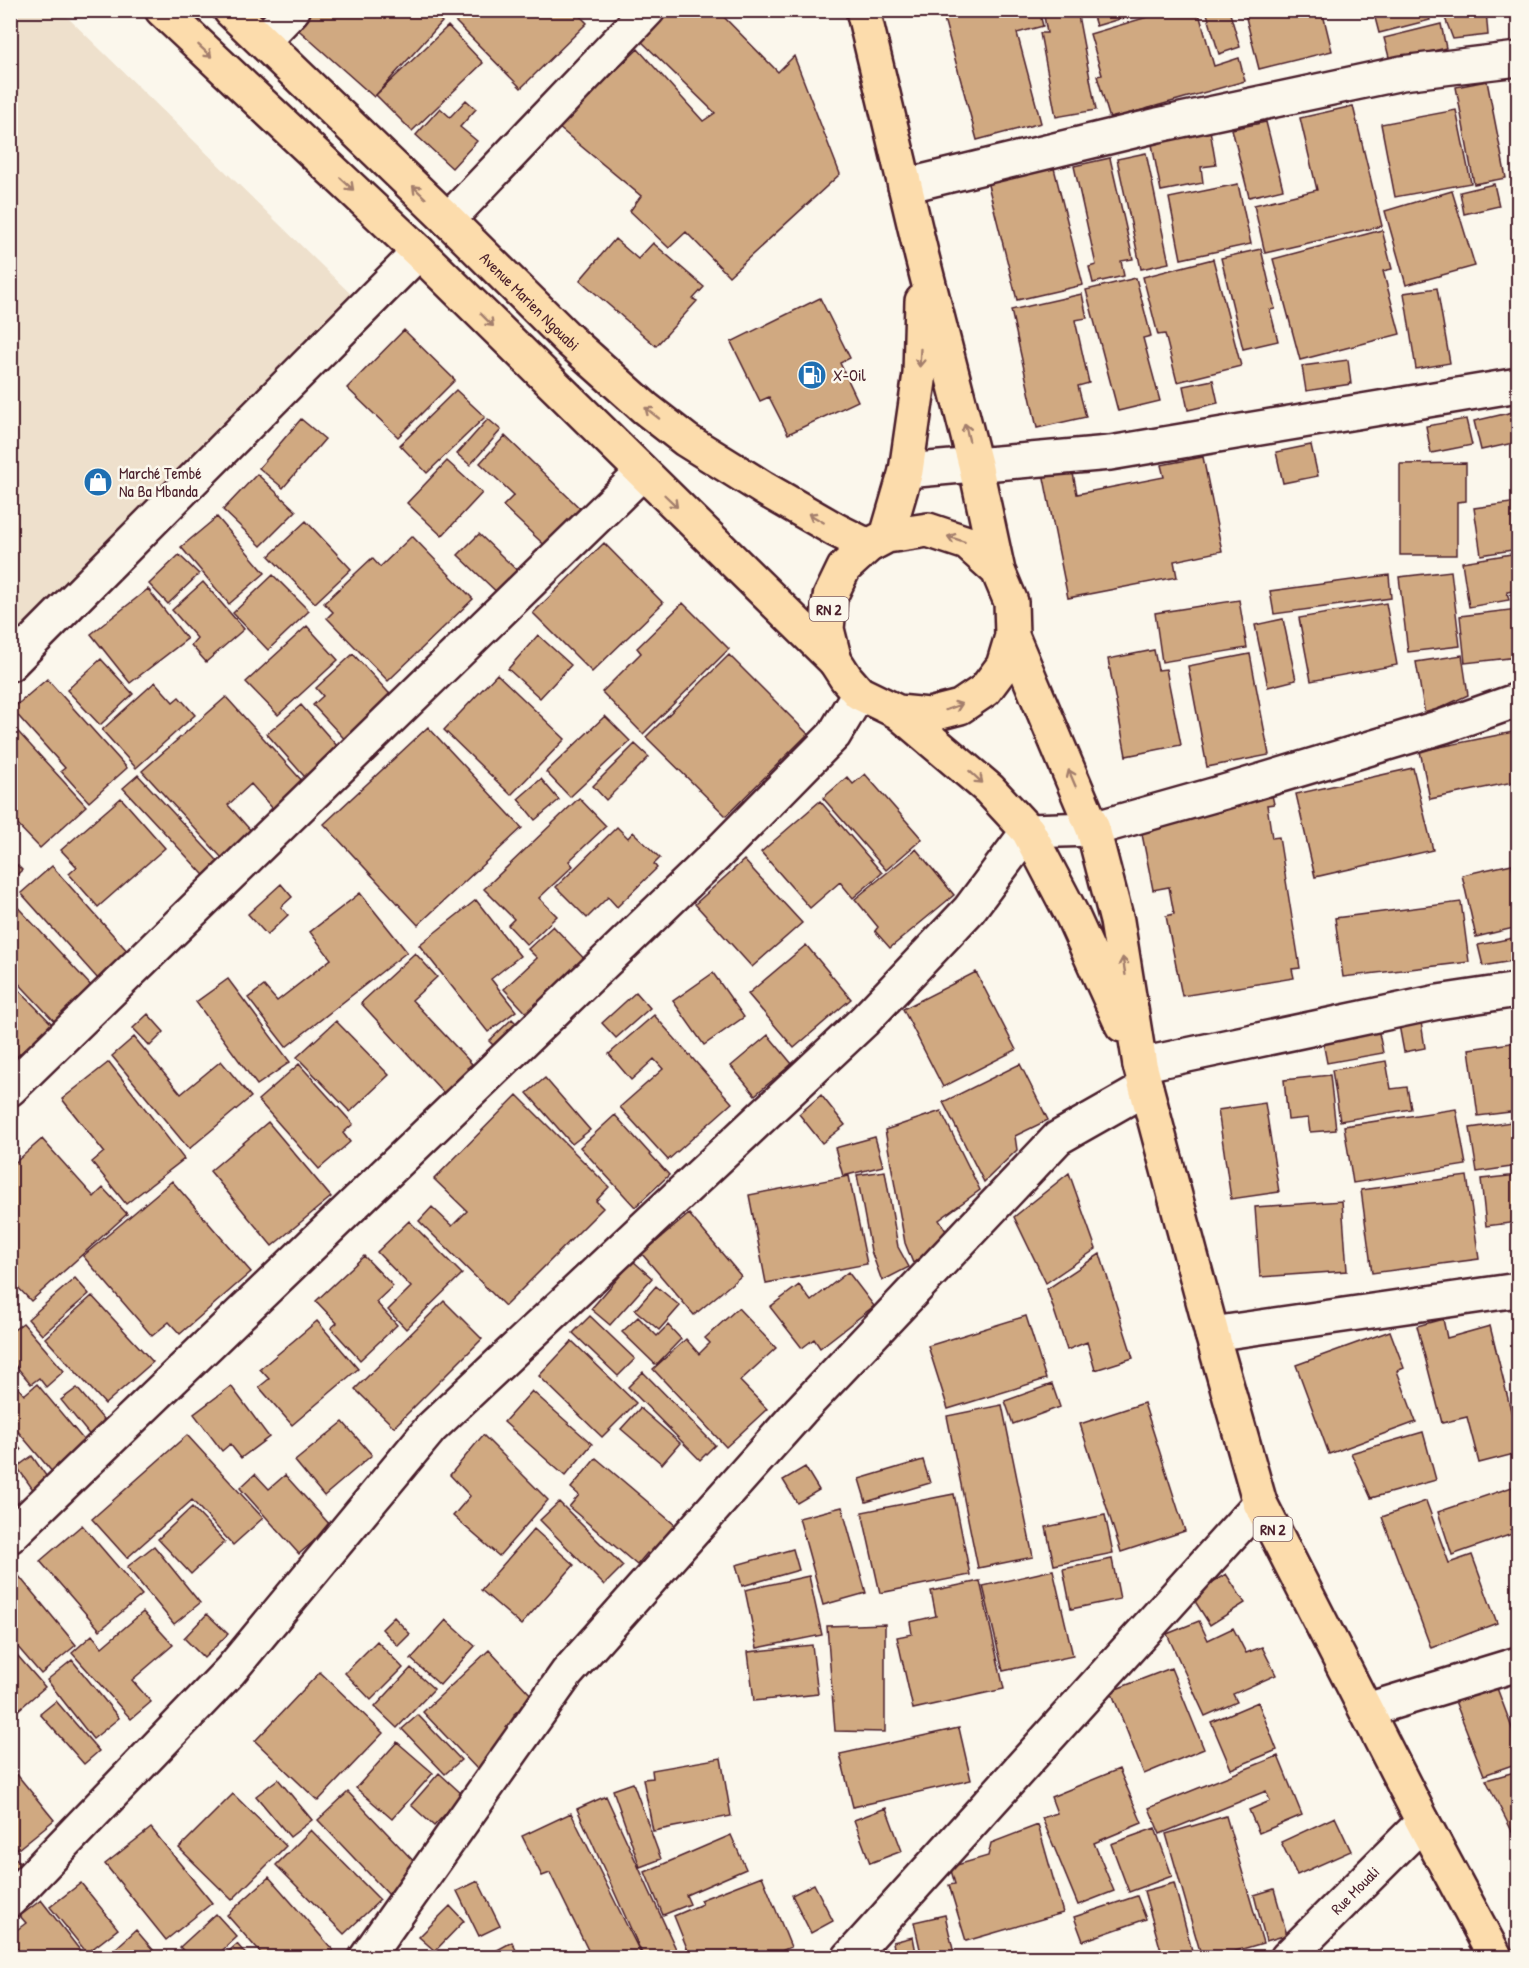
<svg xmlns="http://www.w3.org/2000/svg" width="1529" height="1968" viewBox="0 0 1529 1968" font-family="'Patrick Hand',sans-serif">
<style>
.built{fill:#eee0cc}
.building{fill:#d0a981;stroke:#4a1f2b;stroke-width:1.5}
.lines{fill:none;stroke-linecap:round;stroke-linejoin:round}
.minor-casing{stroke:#4a1f2b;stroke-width:38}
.major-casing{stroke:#4a1f2b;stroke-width:38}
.highway-casing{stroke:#4a1f2b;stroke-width:38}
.minor{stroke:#fbf7ec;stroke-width:33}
.major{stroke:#fcdcac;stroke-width:33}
.highway{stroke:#fcdcac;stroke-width:33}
.oneway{stroke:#a37e6c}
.labels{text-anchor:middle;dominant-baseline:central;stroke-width:5;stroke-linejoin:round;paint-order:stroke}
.shield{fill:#fbf7ec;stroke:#7f6065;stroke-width:1.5}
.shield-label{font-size:15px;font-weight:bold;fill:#4a1f2b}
.street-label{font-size:16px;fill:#4a1f2b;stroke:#fbf7ec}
.poi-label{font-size:16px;fill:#4a1f2b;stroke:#fbf7ec;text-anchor:start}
</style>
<rect width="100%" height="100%" fill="#fbf7ec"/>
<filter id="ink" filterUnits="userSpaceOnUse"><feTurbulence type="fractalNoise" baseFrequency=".0167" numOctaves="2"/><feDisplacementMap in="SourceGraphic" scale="12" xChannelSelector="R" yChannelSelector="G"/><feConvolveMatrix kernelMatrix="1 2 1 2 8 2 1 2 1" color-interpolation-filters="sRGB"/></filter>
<g filter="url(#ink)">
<!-- built -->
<path class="built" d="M11,11H61L360,303L11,661Z"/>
<!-- building -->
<path class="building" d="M306,10H429L442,22L374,97L293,25Z
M435,10H453L445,19Z
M465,10H574L587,23L521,88L454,20Z
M665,10H717L778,72L794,56L840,174L729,276L686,232L669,248L630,211L641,196L558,127L638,49L703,121L715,113L640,40Z
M958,10H1039L1043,26L1017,33L1041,123L977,140L943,15Z
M1043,10H1077L1096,110L1056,117L1040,33H1047Z
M1091,10H1150L1096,26Z
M1171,10H1198L1214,66L1239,58L1245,81L1110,119L1097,76L1102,75L1090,34Z
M1206,10H1229L1240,47L1219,54Z
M1244,10H1322L1332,51L1259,69Z
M1373,10H1427L1430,20L1379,33Z
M1442,10H1486L1488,35L1453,39Z
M1441,24L1446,48L1390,61L1384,38Z
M448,26L483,63L412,131L376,95Z
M1487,81L1506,178L1474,184L1456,87Z
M1518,84V110L1513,85Z
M466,100L476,109L460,127L477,141L452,168L416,135L440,108L450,117Z
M1353,106L1382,226L1265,253L1254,205L1317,190L1300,118Z
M1456,110L1471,183L1395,197L1381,124Z
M1266,122L1283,189L1249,197L1232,129Z
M1209,124L1216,165L1201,167L1203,183L1161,191L1150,134Z
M1146,153L1169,263L1141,269L1117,159Z
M1110,158L1133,259L1121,261L1124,276L1093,283L1089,267L1096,265L1074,166Z
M1053,164L1083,285L1017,300L987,181Z
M1238,184L1251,244L1181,259L1169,198Z
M1494,184L1499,206L1464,214L1460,192Z
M1452,191L1475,266L1406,285L1385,211Z
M1382,230L1392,269L1383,271L1400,334L1300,360L1273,259Z
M615,239L638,259L653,243L704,287L693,299L697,301L656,346L580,280Z
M1261,249L1275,309L1270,310L1278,341L1243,349L1221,258Z
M1213,259L1241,366L1177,382L1165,334L1158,335L1143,277Z
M1136,278L1151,336L1143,338L1160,401L1118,411L1086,290Z
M1437,288L1450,363L1416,369L1404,293Z
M1082,294L1087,318L1075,320L1089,383L1078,386L1086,417L1037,428L1011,310Z
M820,298L850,358L840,363L858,401L788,434L769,397L760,401L731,342Z
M404,330L455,380L398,437L347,388Z
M1348,360L1351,384L1306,391L1302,366Z
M1213,380L1218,403L1188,410L1183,386Z
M456,390L485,417L427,473L400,445Z
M1513,412L1518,433V442L1481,450L1474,421Z
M301,419L325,439L283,488L259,468Z
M488,419L501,430L470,465L457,454Z
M1466,419L1472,445L1431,453L1426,426Z
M505,436L590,518L555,555L503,506L514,495L480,463Z
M1311,445L1318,476L1283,483L1276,452Z
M1203,457L1222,551L1174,561L1177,577L1068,598L1042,468L1071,463L1077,494L1164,477L1161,465Z
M447,461L482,493L442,536L407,503Z
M1466,463V501L1457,502V555H1400V464Z
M257,474L296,511L261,546L223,510Z
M1518,502V549L1481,555L1474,508Z
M217,517L265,573L229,604L181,547Z
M306,521L351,569L315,603L269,556Z
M479,534L528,581L507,602L458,555Z
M412,536L473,599L388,681L327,618L333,612L324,603L372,558L380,567Z
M604,543L663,603L592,672L533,613Z
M1518,553V590L1507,592L1509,600L1469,607L1462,562Z
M179,555L199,574L168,604L149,584Z
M1451,571L1460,646L1408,652L1399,577Z
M273,575L309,611L268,650L233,613Z
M1389,575L1391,598L1274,614L1270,591Z
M203,582L244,629L206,662L191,645L197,638L172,610Z
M148,589L187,639L130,683L91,634Z
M1239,600L1247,648L1162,662L1155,613Z
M683,603L729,649L643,734L602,692L641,653L637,648Z
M1386,603L1397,665L1311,681L1299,618Z
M1518,609V657L1465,663L1460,616Z
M1283,619L1296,680L1268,687L1255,625Z
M307,626L338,660L278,715L246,682Z
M538,635L571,665L540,698L508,669Z
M1154,650L1158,670L1166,669L1181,745L1126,756L1108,659Z
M353,654L398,703L351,746L313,705L323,696L316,688Z
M1250,654L1269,755L1207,767L1188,666Z
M729,655L808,734L726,816L646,737Z
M1462,655L1468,695L1425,715L1416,662Z
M101,659L133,694L100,725L67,690Z
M497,674L565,739L511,795L444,730Z
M47,679L127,768L89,802L61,771L65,768L12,709Z
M155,682L173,702L179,697L195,715L136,768L102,730Z
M226,697L304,783L274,810L251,784L228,805L252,832L222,858L142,771Z
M301,705L345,755L311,784L267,734Z
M605,716L630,741L570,797L546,772Z
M10,723L86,806L40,848L10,817Z
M428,727L522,828L418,925L324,824Z
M1518,731V781L1430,799L1420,751Z
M635,744L649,757L606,800L593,786Z
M1413,768L1433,850L1315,877L1296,794Z
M865,774L922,839L886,870L823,798L847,777L853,784Z
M138,775L228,872L214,886L123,788Z
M541,779L559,800L535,820L518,799Z
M1272,795L1274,804L1267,805L1272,838L1279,837L1300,968L1292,969L1294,978L1182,996L1166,916L1174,914L1169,887L1153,890L1140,824Z
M121,798L165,848L98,907L69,874L77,867L61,850Z
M579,798L606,826L569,861L573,866L539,898L557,916L527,945L508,925L514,919L484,889Z
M820,801L882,873L853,898L840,882L810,908L761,852Z
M617,827L628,838L633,832L660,858L654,864L657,868L617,907L608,897L587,918L556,887Z
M916,849L954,895L890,948L875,931L878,927L855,899Z
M10,858L22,870L10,881Z
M744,860L802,923L752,967L695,904Z
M1512,864L1518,892V927L1476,937L1462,875Z
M52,866L137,962L107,989L21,893Z
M281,884L292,897L281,907L288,915L267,935L248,914Z
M360,893L407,952L286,1047L248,998L264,986L277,1001L331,959L310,932Z
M10,899L94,989L57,1024L10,974Z
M476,900L520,956L491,979L516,1011L488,1032L419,945Z
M1461,902L1469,962L1343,977L1335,918Z
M553,926L591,966L533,1020L504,989L537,958L528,949Z
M1518,937V960L1483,966L1478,945Z
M806,945L851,999L794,1048L748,994Z
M415,953L437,977L412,1000L472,1064L467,1068L477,1079L452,1102L361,1003Z
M976,972L1016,1050L943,1087L903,1009Z
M713,973L744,1017L704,1045L673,1001Z
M228,979L290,1062L257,1085L196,1002Z
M10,981L52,1024L10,1063Z
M636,992L650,1008L616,1038L602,1023Z
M148,1014L164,1032L150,1046L133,1028Z
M654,1015L732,1103L668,1160L620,1107L663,1069L654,1059L631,1080L609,1054Z
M512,1019L526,1033L503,1055L489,1041Z
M336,1021L389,1075L350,1112L297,1057Z
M1421,1022L1425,1048L1404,1052L1399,1025Z
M1378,1028L1383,1053L1327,1063L1322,1037Z
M768,1035L792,1064L755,1095L731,1066Z
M134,1037L181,1094L221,1061L251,1097L189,1149L112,1056Z
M1518,1042V1111L1478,1116L1469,1049Z
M1386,1061L1391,1089L1407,1087L1411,1109L1340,1121L1332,1070Z
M109,1062L184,1159L126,1204L92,1162L104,1152L62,1099Z
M299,1064L353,1124L343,1133L350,1142L319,1169L258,1100Z
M1020,1064L1048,1120L1015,1136L1017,1150L984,1182L943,1102Z
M1330,1075L1336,1130L1310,1132L1308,1118L1288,1120L1284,1080Z
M545,1078L590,1130L572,1144L527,1093Z
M517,1095L609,1187L596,1201L603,1208L505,1306L419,1221L432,1207L452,1226L467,1211L434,1179Z
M821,1095L845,1125L822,1143L799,1114Z
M1265,1103L1279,1192L1231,1199L1218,1110Z
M1456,1109L1466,1165L1353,1183L1344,1126Z
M941,1111L980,1190L939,1220L948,1234L913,1263L905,1243L885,1130Z
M615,1115L669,1175L635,1207L580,1147Z
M1518,1121V1166L1477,1172L1470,1128Z
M268,1122L331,1197L272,1246L210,1171Z
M875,1137L883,1166L843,1176L835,1148Z
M42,1139L94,1197L103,1188L127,1214L31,1301L10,1279V1167Z
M885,1171L898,1247L909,1267L882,1281L871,1251L857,1175Z
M1069,1173L1096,1249L1046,1283L1014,1217Z
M1518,1175V1222L1486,1226L1481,1179Z
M849,1176L867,1264L766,1283L749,1195Z
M1467,1176L1479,1259L1372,1273L1361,1190Z
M172,1181L251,1272L180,1334L169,1322L152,1336L83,1256Z
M1342,1201L1347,1271L1260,1277L1255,1207Z
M689,1214L741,1276L694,1315L642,1254Z
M409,1221L462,1274L406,1329L388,1310L411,1287L377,1252Z
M1100,1254L1133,1358L1095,1370L1087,1342L1067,1350L1047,1289Z
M364,1256L393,1286L376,1302L397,1325L360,1360L331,1328L337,1323L316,1301Z
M633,1261L652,1278L610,1325L591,1309Z
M848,1272L874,1306L820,1348L814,1339L802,1348L770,1307L799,1285L811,1301Z
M75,1278L89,1294L42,1335L28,1319Z
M656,1286L680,1306L659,1330L635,1310Z
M92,1296L153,1362L105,1404L45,1338Z
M444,1301L482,1339L394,1427L355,1389Z
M738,1308L776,1348L740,1381L767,1409L726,1447L653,1369L686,1339L699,1354L710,1343L705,1338Z
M590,1316L635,1359L618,1376L573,1333Z
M1026,1316L1046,1379L948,1409L928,1346Z
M638,1317L657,1336L668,1325L681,1339L656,1365L622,1332Z
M1443,1319L1447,1338L1490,1326L1518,1439V1453L1479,1463L1467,1417L1442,1423L1417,1326Z
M317,1321L358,1369L292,1425L259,1387L269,1379L260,1369Z
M23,1323L64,1371L46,1387L39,1378L31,1384L15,1365L10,1369V1333Z
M1390,1331L1404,1368L1397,1371L1416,1422L1329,1454L1296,1365Z
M572,1341L636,1403L602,1437L539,1376Z
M643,1372L715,1445L700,1460L628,1387Z
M10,1378L24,1395L37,1384L87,1444L59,1480L10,1422Z
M1052,1384L1060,1407L1013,1424L1005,1401Z
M231,1386L269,1437L241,1458L230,1444L222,1451L194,1414Z
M77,1388L109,1426L92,1438L61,1400Z
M532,1391L592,1444L565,1476L504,1422Z
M1144,1403L1185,1531L1121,1552L1080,1424Z
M1002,1405L1033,1557L978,1568L947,1416Z
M640,1408L680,1443L662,1464L621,1429Z
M343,1422L372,1455L324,1496L295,1461Z
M1423,1432L1436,1480L1371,1498L1351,1453Z
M187,1435L263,1518L233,1545L192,1500L127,1558L92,1519Z
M483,1435L548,1500L499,1556L453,1516L470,1496L450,1475Z
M10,1436L21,1450L10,1458Z
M32,1456L54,1487L39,1498L17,1467Z
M596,1458L688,1536L663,1566L647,1553L637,1565L569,1507L579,1495L571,1488Z
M923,1460L930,1483L866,1502L859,1479Z
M805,1467L819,1490L797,1503L783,1480Z
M255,1474L269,1489L285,1475L331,1526L299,1554L240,1488Z
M1518,1485V1532L1452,1555L1438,1512Z
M954,1494L970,1575L880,1593L862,1512Z
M1426,1501L1449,1563L1472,1555L1497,1623L1431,1648L1382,1517Z
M559,1502L623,1566L604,1585L540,1520Z
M192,1507L225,1542L191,1574L158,1539Z
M842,1507L866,1593L823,1605L799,1518Z
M1105,1515L1113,1553L1054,1565L1046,1527Z
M82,1525L142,1595L100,1630L40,1561Z
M534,1529L574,1565L521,1625L481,1590Z
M154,1546L200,1603L174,1624L127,1567Z
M793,1549L799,1570L742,1586L736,1565Z
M1112,1559L1120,1599L1071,1609L1063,1569Z
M13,1569L76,1645L41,1674L10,1638V1571Z
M1053,1570L1073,1656L1003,1671L983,1586Z
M1226,1574L1245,1603L1210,1625L1191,1595Z
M809,1576L822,1635L757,1648L745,1590Z
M980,1581L1004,1689L913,1709L897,1637L912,1634L910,1622L936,1616L931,1591Z
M143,1612L173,1645L132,1680L151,1702L131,1719L72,1653L92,1635L102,1647Z
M207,1614L228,1634L204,1658L184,1638Z
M394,1617L410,1634L398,1646L382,1629Z
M446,1620L475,1646L440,1685L411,1659Z
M1199,1621L1208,1640L1233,1628L1246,1653L1262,1647L1276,1675L1233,1694L1237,1702L1205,1716L1167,1634Z
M885,1624V1732L835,1731L827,1626Z
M377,1641L403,1668L371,1700L345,1673Z
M812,1645L818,1694L754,1701L748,1652Z
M10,1647L45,1687L10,1717Z
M489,1650L533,1697L514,1714L524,1724L477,1769L423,1712Z
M72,1660L119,1718L93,1739L47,1680Z
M411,1668L434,1689L397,1728L375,1707Z
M1171,1668L1204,1749L1144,1774L1111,1691Z
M320,1672L383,1733L318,1801L255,1741Z
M1494,1680L1518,1744V1763L1484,1775L1453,1696Z
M56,1701L99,1751L84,1764L40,1714Z
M1258,1702L1277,1750L1231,1769L1211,1722Z
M418,1715L461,1760L445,1774L402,1729Z
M959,1728L971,1780L853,1807L840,1754Z
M397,1742L433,1773L392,1819L356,1788Z
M1278,1756L1302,1815L1259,1833L1249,1810L1270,1801L1266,1791L1160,1834L1149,1808Z
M721,1758L731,1816L653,1831L643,1779L653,1778L652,1770Z
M10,1766L54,1820L18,1849L10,1840Z
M1119,1769L1142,1823L1094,1843L1114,1891L1078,1905L1042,1818L1057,1813L1051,1797Z
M1518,1771V1843L1486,1780Z
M439,1773L463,1795L434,1826L411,1805Z
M278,1779L312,1820L290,1837L256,1796Z
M633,1783L661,1859L640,1867L613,1790Z
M348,1792L420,1868L390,1896L318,1820Z
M233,1794L286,1846L232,1900L179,1848Z
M606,1796L676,1949L658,1958H644L577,1809Z
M886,1808L902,1851L870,1863L854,1820Z
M571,1813L643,1958H592L550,1873L542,1876L522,1836Z
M1226,1816L1263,1943L1212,1958H1202L1166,1834Z
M1335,1817L1351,1851L1297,1875L1281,1842Z
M1038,1825L1063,1913L966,1941L949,1885L955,1884L950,1867L988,1856L991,1843Z
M151,1828L212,1903L166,1940L105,1864Z
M1155,1828L1172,1876L1129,1892L1111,1844Z
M311,1830L380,1900L344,1934L276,1865Z
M731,1835L746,1869L686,1895L690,1904L663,1915L645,1872Z
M10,1852L22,1865L10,1874Z
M762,1876L791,1947L765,1958H691L674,1916L702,1904L700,1900Z
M269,1877L333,1950L325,1958H265L227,1915Z
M478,1881L500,1926L479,1936L457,1891Z
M81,1883L118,1929L87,1953L50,1907Z
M1174,1883L1194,1958H1163L1144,1891Z
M814,1884L833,1921L811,1933L792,1895Z
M1274,1889L1287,1935L1266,1941L1254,1895Z
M1137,1896L1146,1919L1083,1941L1074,1917Z
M41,1900L86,1958H24L10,1940V1935L26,1923L20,1916Z
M450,1906L464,1921L435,1951L419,1937Z
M216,1914L237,1937L214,1958H190L180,1947Z
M945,1915L955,1958H922L914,1922Z
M136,1930L160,1958H105Z
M913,1937L917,1958H875L873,1951L894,1948L893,1942Z
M512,1942L520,1958H490L488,1955Z
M237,1944L249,1958H221Z"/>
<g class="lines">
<!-- minor casing -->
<g class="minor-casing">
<g id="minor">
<path d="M263,41L293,10"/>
<path d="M905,186L1158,125L1402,73L1518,59"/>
<path d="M448,220L648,10"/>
<path d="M906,471L1110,453L1518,385"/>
<path d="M10,664L419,252"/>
<path d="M1140,1065L1438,1002L1518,990"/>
<path d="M10,1089L642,473"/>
<path d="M1212,1334L1518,1290"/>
<path d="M10,1536L717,854L834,735L859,693"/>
<path d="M1367,1710L1518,1664"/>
<path d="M10,1900L230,1671L431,1428L864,1021L969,910L1028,831L1093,829L1224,792L1444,726L1518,700"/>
<path d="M366,1958L567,1673L801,1410L1058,1138L1146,1088"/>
<path d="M849,1958L1260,1503"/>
<path id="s1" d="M1287,1958L1423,1822"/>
</g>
</g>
<!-- major casing -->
<g class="major-casing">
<g id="major">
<path d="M162,10L419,252L835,661"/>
<path id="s2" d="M230,10L448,220L569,340L645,408L686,440L763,488L836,530L868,546"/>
</g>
</g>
<!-- highway casing -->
<g class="highway-casing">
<path id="highway" d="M863,10L922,257L975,464L998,571
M887,536L906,471L920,374L922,301
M1012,636L1003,666L985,690L960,707L929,715L898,712L859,693L846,678L835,661L827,629L830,597L844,568L868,546L887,536L928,530L967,543L998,571L1011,602L1012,636L1093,829L1117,921L1140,1065L1212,1334L1260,1503L1423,1822L1496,1958
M898,712L989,789L1028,831L1072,915L1122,1025"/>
</g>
<!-- minor -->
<use href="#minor" class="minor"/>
<!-- major -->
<use href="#major" class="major"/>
<!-- highway -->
<use href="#highway" class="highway"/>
</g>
<!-- one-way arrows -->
<defs><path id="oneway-shaft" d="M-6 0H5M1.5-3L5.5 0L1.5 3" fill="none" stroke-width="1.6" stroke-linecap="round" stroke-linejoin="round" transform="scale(1.5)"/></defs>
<g class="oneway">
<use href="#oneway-shaft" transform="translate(205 51) rotate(43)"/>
<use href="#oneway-shaft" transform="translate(347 184) rotate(43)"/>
<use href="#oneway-shaft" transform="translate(419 192) rotate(-136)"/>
<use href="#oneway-shaft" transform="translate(487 320) rotate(45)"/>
<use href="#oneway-shaft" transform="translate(920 358) rotate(93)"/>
<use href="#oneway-shaft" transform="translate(652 413) rotate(-142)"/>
<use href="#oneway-shaft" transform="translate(967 432) rotate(-104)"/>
<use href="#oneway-shaft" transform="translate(671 501) rotate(44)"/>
<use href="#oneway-shaft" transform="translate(816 518) rotate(-150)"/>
<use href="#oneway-shaft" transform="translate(956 539) rotate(-162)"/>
<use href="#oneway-shaft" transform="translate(954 707) rotate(-20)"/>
<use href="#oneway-shaft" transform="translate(976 777) rotate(42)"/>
<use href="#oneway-shaft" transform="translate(1072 778) rotate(-113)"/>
<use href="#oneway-shaft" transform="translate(1124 966) rotate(-99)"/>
</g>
</g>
<!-- icons -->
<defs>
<g id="fuel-disc" transform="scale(1.5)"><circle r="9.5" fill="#1f6fb2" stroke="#fbf7ec"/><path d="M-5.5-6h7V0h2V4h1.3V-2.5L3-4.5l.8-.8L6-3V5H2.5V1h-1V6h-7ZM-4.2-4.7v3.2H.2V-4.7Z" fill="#fff"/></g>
<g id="shop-disc" transform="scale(1.5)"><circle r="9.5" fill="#1f6fb2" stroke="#fbf7ec"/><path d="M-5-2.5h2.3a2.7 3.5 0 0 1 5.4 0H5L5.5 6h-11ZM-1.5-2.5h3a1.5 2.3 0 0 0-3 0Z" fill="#fff"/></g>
</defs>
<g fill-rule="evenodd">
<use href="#fuel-disc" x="812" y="375"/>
<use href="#shop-disc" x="98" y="482"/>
</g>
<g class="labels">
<!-- shield labels -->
<g class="shield">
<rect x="809.5" y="597" width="39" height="24" rx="4.5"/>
<rect x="1253.5" y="1517" width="39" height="24" rx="4.5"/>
</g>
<g class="shield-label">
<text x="829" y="609">RN 2</text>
<text x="1273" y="1529">RN 2</text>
</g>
<!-- street labels -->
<g class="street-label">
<text stroke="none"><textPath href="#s2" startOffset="418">Avenue Marien Ngouabi</textPath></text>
<text stroke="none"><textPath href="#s1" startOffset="96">Rue Mouali</textPath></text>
</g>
<!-- poi labels -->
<g class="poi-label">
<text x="833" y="375">X-Oil</text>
<text x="119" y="473">Marché Tembé<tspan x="119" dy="18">Na Ba Mbanda</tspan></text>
</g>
</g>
<!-- margin -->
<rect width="1529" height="1968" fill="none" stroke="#fbf7ec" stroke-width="36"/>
<rect x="18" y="18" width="1493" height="1932" fill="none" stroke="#4a1f2b" stroke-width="2" filter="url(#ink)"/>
</svg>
